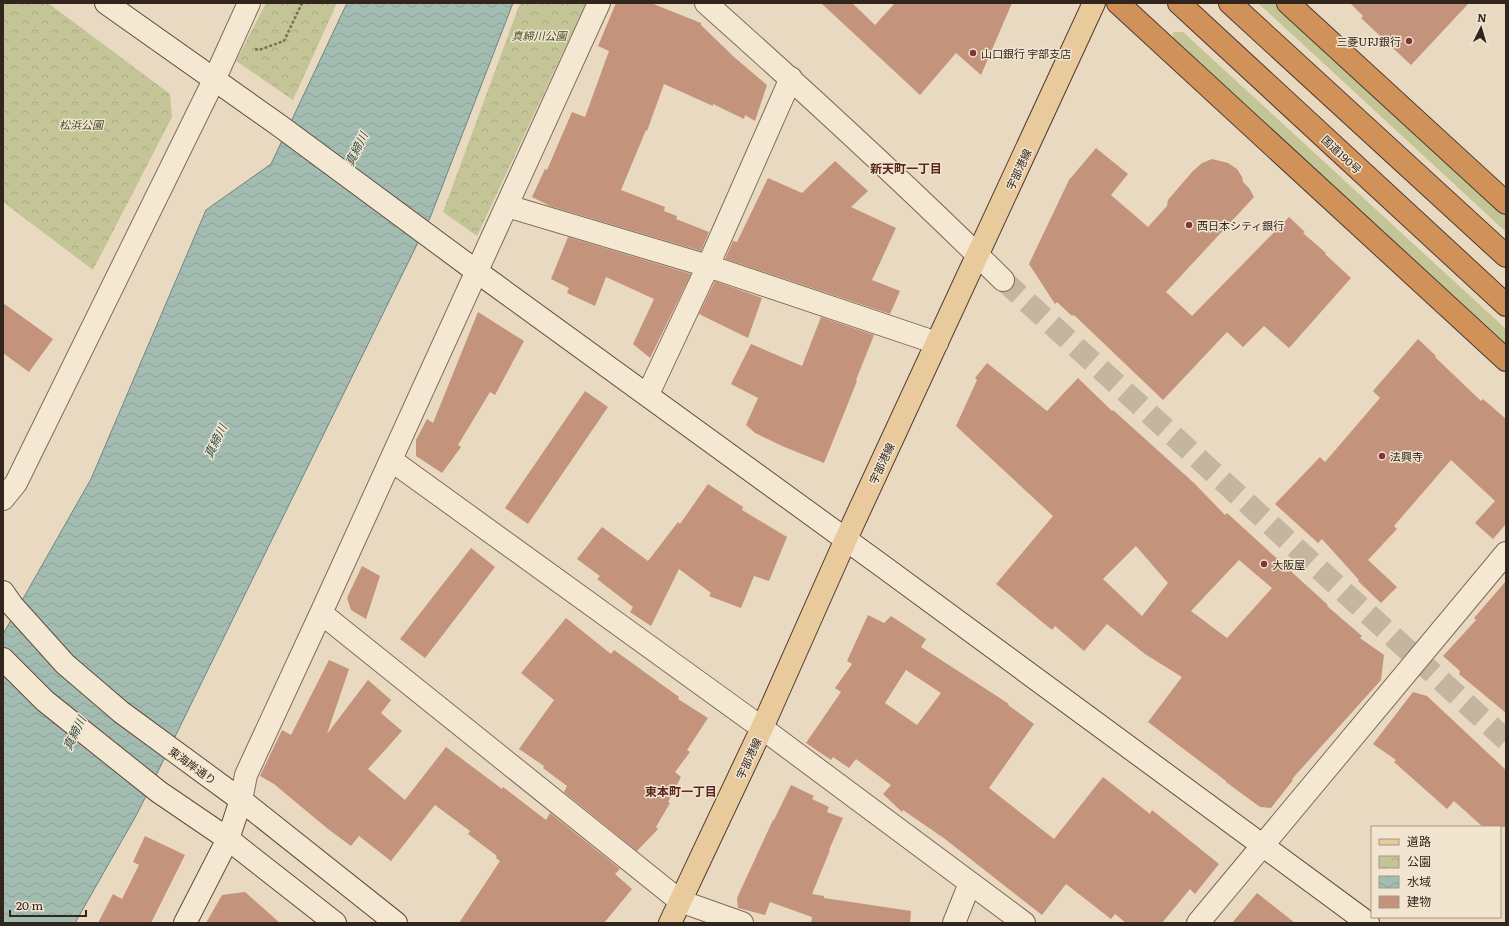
<svg xmlns="http://www.w3.org/2000/svg" width="1509" height="926" viewBox="0 0 1509 926" font-family="Literata,'Noto Sans JP',serif">
<style>
.grass{fill:#c4c597}
.park{fill:url(#park-crowns)}
.water{fill:url(#water-waves);stroke:#6c887f}
.building{fill:#c3937b;fill-rule:evenodd}
.lines{fill:none;stroke-linecap:round;stroke-linejoin:round}
.street-tunnel{stroke:#c4b5a0;stroke-width:22;stroke-dasharray:22 11;stroke-linecap:butt}
.street-casing{stroke:#806b5b;stroke-width:24}
.secondary-casing{stroke:#624d3e;stroke-width:24}
.primary-casing{stroke:#4e3b2f;stroke-width:24}
.highway-casing{stroke:#4e3b2f;stroke-width:24}
.path{stroke:#806b5b;stroke-width:2.5;stroke-dasharray:3 2;stroke-linecap:butt}
.street{stroke:#f5e8d3;stroke-width:22}
.secondary{stroke:#f5e8d3;stroke-width:22}
.primary{stroke:#e9ca9c;stroke-width:22}
.highway{stroke:#d19259;stroke-width:22}
.poi-dot{fill:#893139;stroke:#f1e5d0;stroke-width:1.5}
.labels{text-anchor:middle;dominant-baseline:central;stroke-width:3;stroke-linejoin:round;paint-order:stroke}
.park-label{font-size:11px;font-style:italic;fill:#464c26;stroke:#f1e5d0}
.poi-label{font-size:11px;fill:#32251d;stroke:#f1e5d0;text-anchor:start}
.street-label{font-size:11px;fill:#32251d;stroke:#f1e5d0}
.water-label{font-size:12px;font-style:italic;fill:#2e504b;stroke:#f1e5d0}
.neighbourhood-label{font-size:12px;font-weight:bold;fill:#5a2821;stroke:#f1e5d0}
</style>
<defs>
<pattern id="park-crowns" width="20" height="18" patternUnits="userSpaceOnUse"><rect width="20" height="18" fill="#c4c597"/><path d="M2 6a3 3 0 1 1 6 0M12 15a3 3 0 1 1 6 0" fill="none" stroke="#a9a982"/></pattern>
<pattern id="water-waves" width="16" height="10" patternUnits="userSpaceOnUse"><rect width="16" height="10" fill="#a3bcb2"/><path d="M0 5q4-4 8 0t8 0" fill="none" stroke="#8da199"/></pattern>
</defs>
<rect width="100%" height="100%" fill="#e9d9c1"/>
<!-- grass -->
<path class="grass" d="M1258,3H1277L1506,215V232Z
M1173,32H1183L1506,329V349L1173,41Z"/>
<!-- park -->
<path class="park" d="M3,3H48L170,94L172,117L93,270L3,202Z
M266,3H337L293,100L236,61Z
M520,3H586L477,236L443,212Z"/>
<!-- water -->
<path class="water" d="M347,3H513L430,218L137,814L75,923H3V634L91,479L206,210L271,164Z"/>
<!-- building -->
<path class="building" d="M616,3H651L701,23V25L734,57L767,85L755,121L745,115L744,119L713,104V106L664,84L647,131L646,130L621,190L665,207L664,211L677,216L676,219L709,232L701,251L550,206L532,197L545,169L547,170L572,112L585,117L609,51L598,46Z
M821,3H852L875,25L895,3H1012L981,75L956,53L920,95Z
M1350,3H1469L1411,65L1361,18L1363,16Z
M1096,148L1128,174L1111,195L1148,227L1167,206L1168,200L1192,172L1202,163L1212,159L1228,163L1237,169L1242,177L1243,182L1249,188L1254,197L1166,292L1192,316L1289,217L1305,232L1303,233L1326,253L1325,254L1351,278L1289,348L1264,326L1243,347L1227,332L1163,400L1074,315L1072,316L1057,302L1055,304L1029,264L1069,180Z
M835,161L868,191L851,207L896,228L872,280L900,291L890,314L725,259L733,241L737,242L768,178L802,193Z
M568,237L691,274L650,358L633,344L654,299L606,277L595,306L567,293L569,288L551,279Z
M715,281L762,298L748,338L699,314Z
M3,303L53,339L29,372L3,353Z
M478,312L524,341L495,395L490,392L458,445L461,447L442,473L416,456V440L427,419L433,423Z
M821,317L874,335L856,380L857,381L824,463L782,446L755,433L746,425L758,398L731,384L751,344L802,366Z
M1418,339L1436,356L1435,357L1481,401L1483,399L1506,419V524L1493,539L1475,523L1495,501L1451,460L1394,526L1397,529L1368,560L1397,587L1381,603L1358,581L1359,580L1322,539L1318,543L1275,504L1320,457L1325,462L1380,398L1373,391Z
M987,363L1047,411L1078,378L1112,411L1113,410L1194,483L1225,515L1227,513L1328,605L1327,606L1362,636L1360,638L1384,655L1381,680L1292,779L1293,780L1271,808L1260,807L1226,782V781L1148,722L1182,677L1145,654L1107,624L1084,651L1055,626L1052,630L996,584L1053,516L956,426L977,380L975,378ZM1136,546L1168,583L1142,616L1103,579ZM1239,560L1272,588L1227,638L1191,611Z
M585,391L608,407L528,524L505,508Z
M708,484L743,507L742,510L787,537L769,581L754,576L741,608L709,596L711,593L679,569L651,626L630,612L633,607L597,579L600,576L577,559L602,527L648,561L678,522L680,524Z
M471,548L495,567L425,658L400,639Z
M362,566L380,576L366,619L351,610L347,598Z
M1506,581V713L1459,674L1460,671L1443,656L1476,620L1474,618Z
M868,615L884,623L891,616L926,639L921,647L1009,704L1008,705L1034,724L989,788L1054,839L1103,777L1150,814L1152,810L1219,864L1195,894L1190,889L1162,923H1126L1115,914L1111,919L1066,884L1042,915L945,839L903,810L902,812L883,794L891,785L856,759L849,768L833,757L831,760L806,743L841,692L835,688L852,664L847,661ZM906,670L941,693L917,725L885,703Z
M566,618L611,654L614,650L679,697L678,699L708,718L687,750L690,752L675,772L681,777L668,802L670,803L656,827L658,829L637,851L564,792L567,786L543,768L544,766L519,749L554,700L521,673Z
M329,660L349,669L327,734L368,680L391,700L381,713L402,731L368,769L405,800L446,747L502,789L503,787L546,820L550,813L620,869L615,874L632,889L604,923H459L500,861L496,858L497,856L468,834L470,831L435,805L391,861L359,836L351,846L328,829L274,784L260,776L282,730L291,735Z
M1413,692L1427,696L1506,770V827H1483L1454,801L1447,809L1394,762L1396,760L1373,744Z
M791,785L814,796L812,799L829,807L827,812L843,818L829,850H830L812,894L824,896V898L911,911L910,923H811L812,917L770,902L765,915L738,908L737,898L773,820H774Z
M145,836L185,855L151,923H98L113,894L122,899L139,865L133,862Z
M245,892L280,923H206L222,895Z
M1257,893L1295,923H1232Z"/>
<g class="lines">
<!-- street-tunnel -->
<path class="street-tunnel" d="M1003,280L1506,740"/>
<!-- street casing -->
<g class="street-casing">
<path id="street" d="M706,3C807,93 907,185 1003,280
M507,206L708,266L937,343
M648,394L708,266L791,78
M391,460L762,728L1024,923
M3,499L16,483L214,80L249,3
M321,613L680,901L742,923
M241,800L246,775L321,613L599,3
M954,923L970,883
M1198,923L1506,553"/>
</g>
<!-- secondary casing -->
<g class="secondary-casing">
<path id="secondary" d="M106,3L280,126L476,271L881,565L1368,923
M3,592L12,605L65,664L121,712L241,800L396,923
M3,659L45,701L159,792L228,839L335,923
M185,923L228,839L241,800"/>
</g>
<!-- primary casing -->
<g class="primary-casing">
<path id="primary" d="M670,923L762,728L846,539L1094,3"/>
</g>
<!-- highway casing -->
<g class="highway-casing">
<path id="highway" d="M1118,3L1506,360
M1179,3L1506,305
M1230,3L1506,256
M1288,3L1506,203"/>
</g>
<!-- path -->
<path class="path" d="M255,49L259,50L284,41L302,3"/>
<!-- street -->
<use href="#street" class="street"/>
<!-- secondary -->
<use href="#secondary" class="secondary"/>
<!-- primary -->
<use href="#primary" class="primary"/>
<!-- highway -->
<use href="#highway" class="highway"/>
</g>
<!-- markers -->
<g class="poi-dot">
<circle cx="1409" cy="41" r="4"/>
<circle cx="973" cy="53" r="4"/>
<circle cx="1189" cy="225" r="4"/>
<circle cx="1382" cy="456" r="4"/>
<circle cx="1264" cy="564" r="4"/>
</g>
<g class="labels">
<!-- park labels -->
<g class="park-label">
<text x="539" y="35">真締川公園</text>
<text x="81" y="124">松浜公園</text>
</g>
<!-- poi labels -->
<g class="poi-label">
<text x="1401" y="41" text-anchor="end">三菱UFJ銀行</text>
<text x="981" y="53">山口銀行 宇部支店</text>
<text x="1197" y="225">西日本シティ銀行</text>
<text x="1390" y="456">法興寺</text>
<text x="1272" y="564">大阪屋</text>
</g>
<!-- street labels -->
<g class="street-label">
<text transform="translate(1342 154) rotate(43)">国道190号</text>
<text transform="translate(1018 169) rotate(-65)">宇部港線</text>
<text transform="translate(881 463) rotate(-65)">宇部港線</text>
<text transform="translate(748 758) rotate(-65)">宇部港線</text>
<text transform="translate(193 765) rotate(36)">東海岸通り</text>
</g>
<!-- water labels -->
<g class="water-label">
<text transform="translate(356 149) rotate(-64)">真締川</text>
<text transform="translate(215 441) rotate(-64)">真締川</text>
<text transform="translate(74 733) rotate(-64)">真締川</text>
</g>
<!-- neighbourhood labels -->
<g class="neighbourhood-label">
<text x="906" y="168">新天町一丁目</text>
<text x="681" y="791">東本町一丁目</text>
</g>
</g>
<!-- border -->
<rect width="1509" height="926" fill="none" stroke="#32251d" stroke-width="8"/>
<!-- legend -->
<rect x="1371" y="826" width="130" height="92" fill="#f1e5d0" stroke="#a59888"/>
<rect x="1379" y="839" width="20" height="6" fill="#e9ca9c" stroke="#a59888"/>
<text x="1407" y="846" font-size="12" fill="#32251d">道路</text>
<rect x="1379" y="856" width="20" height="12" fill="url(#park-crowns)" stroke="#a59888"/>
<text x="1407" y="866" font-size="12" fill="#32251d">公園</text>
<rect x="1379" y="876" width="20" height="12" fill="url(#water-waves)" stroke="#a59888"/>
<text x="1407" y="886" font-size="12" fill="#32251d">水域</text>
<rect x="1379" y="896" width="20" height="12" fill="#c3937b" stroke="#a59888"/>
<text x="1407" y="906" font-size="12" fill="#32251d">建物</text>
<!-- north arrow -->
<g transform="translate(1481 28) rotate(5)" stroke="#f1e5d0" stroke-width="3" paint-order="stroke">
<path d="M0-3L7 15L0 10L-7 15Z" fill="#32251d"/>
<text y="-6" font-size="11" font-weight="bold" text-anchor="middle" fill="#32251d">N</text>
</g>
<!-- scale -->
<path d="M10 910v6h76v-6" fill="none" stroke="#32251d" stroke-width="2"/>
<text x="16" y="910" font-size="12" fill="#32251d" stroke="#f1e5d0" stroke-width="3" paint-order="stroke">20 m</text>
</svg>
